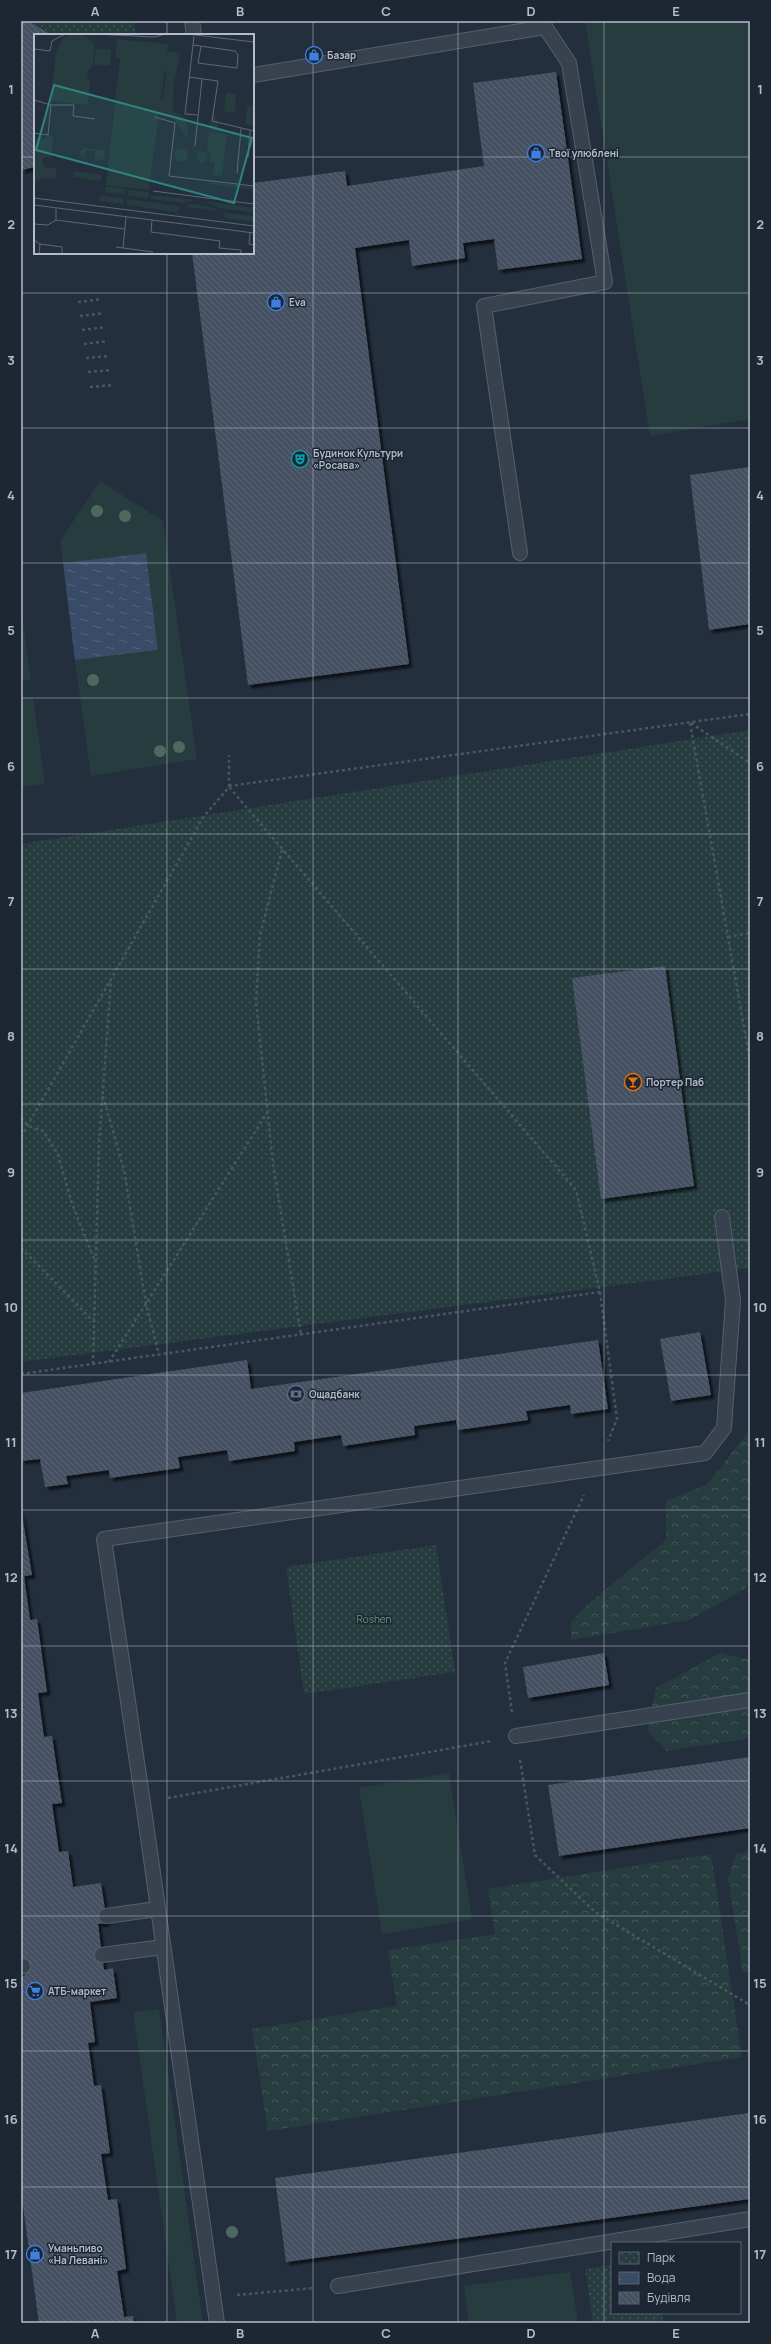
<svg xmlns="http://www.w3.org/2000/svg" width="771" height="2344" viewBox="0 0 771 2344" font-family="Manrope,sans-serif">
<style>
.grass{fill:#263c3f}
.forest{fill:url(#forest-crowns)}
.park{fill:url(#park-dots)}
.water{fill:url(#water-ripples)}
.building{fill:url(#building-back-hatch);filter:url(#shadow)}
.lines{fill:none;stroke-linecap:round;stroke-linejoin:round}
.lane-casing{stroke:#565f6c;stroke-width:16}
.path{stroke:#44595c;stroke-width:2.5;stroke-dasharray:3 3;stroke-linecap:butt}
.lane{stroke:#38414e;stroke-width:14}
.tree{fill:#4b6a5d}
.grid{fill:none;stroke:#b4bcc9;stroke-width:1;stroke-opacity:0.55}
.labels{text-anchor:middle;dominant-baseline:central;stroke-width:3;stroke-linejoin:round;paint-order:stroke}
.poi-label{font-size:10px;font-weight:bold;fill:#b4bcc9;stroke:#1d2633;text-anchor:start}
.park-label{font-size:10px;fill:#6b9a76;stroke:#1d2633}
.inset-road{fill:none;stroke:#5e6776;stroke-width:1}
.view{fill:#308480;fill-opacity:0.15;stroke:#308480;stroke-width:2}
.inset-edge{fill:none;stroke:#b4bcc9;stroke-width:2}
.neatline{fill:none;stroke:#b4bcc9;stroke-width:1.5}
.grid-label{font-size:13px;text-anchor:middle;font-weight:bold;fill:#b4bcc9}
</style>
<defs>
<pattern id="forest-crowns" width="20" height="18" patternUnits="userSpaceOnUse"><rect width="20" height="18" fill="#263c3f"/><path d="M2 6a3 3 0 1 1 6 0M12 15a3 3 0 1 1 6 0" fill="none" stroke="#435659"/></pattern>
<pattern id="park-dots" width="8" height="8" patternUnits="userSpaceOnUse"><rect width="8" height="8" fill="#263c3f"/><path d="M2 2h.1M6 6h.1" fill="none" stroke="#435659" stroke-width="1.8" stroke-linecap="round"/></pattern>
<pattern id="water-ripples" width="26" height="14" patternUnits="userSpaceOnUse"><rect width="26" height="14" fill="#394c67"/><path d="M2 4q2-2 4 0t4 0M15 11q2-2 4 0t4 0" fill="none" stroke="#53647b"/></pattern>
<pattern id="building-back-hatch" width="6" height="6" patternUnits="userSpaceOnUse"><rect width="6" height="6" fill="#455162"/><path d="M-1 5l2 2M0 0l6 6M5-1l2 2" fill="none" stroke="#5d6877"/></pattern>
<filter id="shadow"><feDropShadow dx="3.5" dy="3.5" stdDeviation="1" flood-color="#0009"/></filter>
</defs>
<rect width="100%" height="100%" fill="#242f3e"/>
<!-- grass -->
<path class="grass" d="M585,21H750V419L650,436Z
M100,481L163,521L197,759L91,776L75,660L158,650L146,553L63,563L60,541Z
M21,609L31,680L21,681Z
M33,697L45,784L21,787V699Z
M449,1773L472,1919L382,1934L359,1788Z
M159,2009L203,2323H177L133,2012Z
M570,2272L578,2323H469L464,2286Z"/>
<!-- forest -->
<path class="forest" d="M750,1430V1576L745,1589L689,1620L571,1640V1622L587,1605L666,1540V1501L706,1485Z
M720,1653L750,1660V1738L667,1751L647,1730L656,1688Z
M750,1851V1972H743L728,1879L736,1854Z
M711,1854L742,2057L268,2131L252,2029L397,2006L388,1950L495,1934L488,1889Z"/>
<!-- park -->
<path class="park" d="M21,21H134L136,35H35V171L21,173Z
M750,730V1268L21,1362V844Z
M436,1545L455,1672L304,1694L286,1567Z
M612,2265V2313H662L663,2323H593L585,2269Z"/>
<!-- water -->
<path class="water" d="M146,553L158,650L75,660L63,563Z"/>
<!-- building -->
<path class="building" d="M21,21H29L51,35H35V167L21,170Z
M556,72L582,259L498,270L494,239L463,243L465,258L412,266L409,240L355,248L409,664L248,685L192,253H253V183L345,171L347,186L484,166L473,83Z
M750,467V624L709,630L690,475Z
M665,966L694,1186L601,1199L572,978Z
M700,1332L711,1395L671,1401L660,1339Z
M598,1340L608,1409L571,1414L570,1405L526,1411L528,1420L458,1430L456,1420L414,1426L415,1435L343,1446L341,1435L294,1442L295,1451L229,1461L227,1450L178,1457L180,1468L110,1478L109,1470L66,1476L68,1484L45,1487L40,1459L21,1461V1393L247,1360L251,1389Z
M21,1509L32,1575L24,1576L30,1620L37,1619L47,1692L38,1693L44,1737L52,1736L62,1803L52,1804L59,1852L68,1851L73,1887L101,1883L106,1916L107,1923L98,1924L104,1970L113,1968L117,1998L90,2002L95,2042L88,2043L94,2086L101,2085L110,2153L101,2154L108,2200L117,2199L126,2269L117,2271L124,2317L133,2316L134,2323H39L21,2191V1976H25L21,1951Z
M604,1653L609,1685L528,1698L523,1667Z
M750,1757V1828L559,1856L548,1785Z
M749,2113L750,2199L286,2262L275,2178Z"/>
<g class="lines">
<!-- lane casing -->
<g class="lane-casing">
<path id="lane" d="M192,21L194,35
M253,75L545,27L544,21
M520,553L484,306L605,282L569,63L545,27
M516,1736L750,1700
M106,1916L157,1909
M102,1955L163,1947
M21,1966H23
M338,2286L750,2219
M217,2323C179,2062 144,1800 104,1539L705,1453L724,1428L733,1300L722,1217"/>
</g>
<!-- path -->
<path class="path" d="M78,302L102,299
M80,316L104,313
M82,330L106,327
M84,344L108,341
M86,358L110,356
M88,372L112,370
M90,387L113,385
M690,723L750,1061
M691,723L750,763
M229,786L750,714
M282,850L260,935L256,1002L273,1164L301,1335
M728,937L750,933
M103,1096L124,1170L146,1304L159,1355
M21,1118L28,1126L43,1131L58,1154L72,1204L95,1261
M21,1137L204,816L229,787V755
M21,1248L94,1322
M600,1292L617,1419L608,1441
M109,1362L267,1113
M93,1364L99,1144L111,980
M21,1374L600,1292L576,1190L229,787
M512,1712L505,1663L584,1495
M520,1760L535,1855L595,1912L750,2005
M168,1798L492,1741
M237,2295L314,2288"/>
<!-- lane -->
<use href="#lane" class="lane"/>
</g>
<!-- trees -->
<g class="tree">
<circle cx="97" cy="511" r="6"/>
<circle cx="125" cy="516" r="6"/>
<circle cx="93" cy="680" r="6"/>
<circle cx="179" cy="747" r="6"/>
<circle cx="160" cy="751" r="6"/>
<circle cx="232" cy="2232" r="6"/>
</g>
<!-- grid -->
<path class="grid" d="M167,21V35M313,21V2323M458,21V2323M604,21V2323M21,157H35M253,157H750M167,253V2323M21,293H750M21,428H750M21,563H750M21,698H750M21,834H750M21,969H750M21,1104H750M21,1240H750M21,1375H750M21,1510H750M21,1646H750M21,1781H750M21,1916H750M21,2051H750M21,2187H750"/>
<!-- icons -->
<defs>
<g id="shop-ring" transform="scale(0.9)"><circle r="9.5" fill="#1d2633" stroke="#3f7fe0" stroke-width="1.5"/><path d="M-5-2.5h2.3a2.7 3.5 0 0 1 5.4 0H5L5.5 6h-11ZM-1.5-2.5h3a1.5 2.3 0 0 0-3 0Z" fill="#3f7fe0"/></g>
<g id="theatre-ring" transform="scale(0.9)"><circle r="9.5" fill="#1d2633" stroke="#0f9aa8" stroke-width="1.5"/><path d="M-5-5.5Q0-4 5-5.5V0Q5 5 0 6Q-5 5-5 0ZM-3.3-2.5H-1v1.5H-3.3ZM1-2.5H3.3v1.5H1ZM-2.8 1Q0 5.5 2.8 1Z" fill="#0f9aa8"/></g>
<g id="bar-ring" transform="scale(0.9)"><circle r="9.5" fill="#1d2633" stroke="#e8710a" stroke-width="1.5"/><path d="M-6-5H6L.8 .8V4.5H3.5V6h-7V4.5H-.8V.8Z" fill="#e8710a"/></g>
<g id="bank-ring" transform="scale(0.9)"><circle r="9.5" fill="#1d2633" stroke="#5c6f8a" stroke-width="1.5"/><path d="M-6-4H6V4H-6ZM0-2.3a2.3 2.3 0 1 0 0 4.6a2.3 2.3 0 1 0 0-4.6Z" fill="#5c6f8a"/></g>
<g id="supermarket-ring" transform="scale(0.9)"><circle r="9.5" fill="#1d2633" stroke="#3f7fe0" stroke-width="1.5"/><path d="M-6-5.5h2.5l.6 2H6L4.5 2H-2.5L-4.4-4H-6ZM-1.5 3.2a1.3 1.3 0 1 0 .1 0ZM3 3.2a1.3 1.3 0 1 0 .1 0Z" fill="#3f7fe0"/></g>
</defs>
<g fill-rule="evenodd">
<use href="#shop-ring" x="314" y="55"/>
<use href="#shop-ring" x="536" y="153"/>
<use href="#shop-ring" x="276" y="302"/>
<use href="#theatre-ring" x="300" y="459"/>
<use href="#bar-ring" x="633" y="1082"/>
<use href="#bank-ring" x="296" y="1394"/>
<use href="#supermarket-ring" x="35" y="1991"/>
<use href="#shop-ring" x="35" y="2254"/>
</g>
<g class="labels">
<!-- poi labels -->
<g class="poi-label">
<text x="327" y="55">Базар</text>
<text x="549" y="153">Твої улюблені</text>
<text x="289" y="302">Eva</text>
<text x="313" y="453">Будинок Культури<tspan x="313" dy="12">«Росава»</tspan></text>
<text x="646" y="1082">Портер Паб</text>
<text x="309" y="1394">Ощадбанк</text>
<text x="48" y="1991">АТБ-маркет</text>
<text x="48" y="2248">Уманьпиво<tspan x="48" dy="12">«На Левані»</tspan></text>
</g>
<!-- park labels -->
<g class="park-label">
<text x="374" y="1619">Roshen</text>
</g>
</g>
<!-- overview -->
<g transform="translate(34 34)">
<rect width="220" height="220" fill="#242f3e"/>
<path d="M35,1L51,2L61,11L59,31L54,36L53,45L56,46L54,71L17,67L22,18L29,4ZM62,14L77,16L76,32L60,31ZM192,59L202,60L201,79L190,78ZM50,114L71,117L70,126L60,125L61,117L53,116L49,123L45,118ZM162.5 123a5.5 5.5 0 1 1 11 0a5.5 5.5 0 1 1-11 0ZM40,137L68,141L67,147L39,143ZM175,148L220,153V156L175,150ZM72,152L91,155V160L71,159ZM95,156L115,158L114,164L94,162ZM66,161L90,165L89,170L65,167ZM117,161L162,166L149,169L117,165ZM93,165L117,168L147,173L142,178L93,171ZM170,167L220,174V179L186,174ZM157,170L179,173L183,177L151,173ZM188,178L220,182V188L192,184Z" fill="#263c3f"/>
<path d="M140,17L146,20L140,48L139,76L149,82V86L153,89L154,105L140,85L123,78L124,63L129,65L132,38L125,21ZM178,80L183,84L186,98L175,96ZM175,98L193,100L188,142L179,141L181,128L176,127L177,118H173Z" fill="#263c3f"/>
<path d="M83,5L134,10L115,156L72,151L86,24L82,23ZM14,101L19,102L17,124L10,123L8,127L11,133L23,134L21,145L11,144L2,147L0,151V103L10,105ZM140 121a7 7 0 1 1 14 0a7 7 0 1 1-14 0Z" fill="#263c3f"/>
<path d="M214,71L220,72V92L211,90Z" fill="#263c3f"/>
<path class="inset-road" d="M61,0L120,3L132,0M153,0L220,8M160,2L151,80L164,81M159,11L201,17L204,21L203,34L164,29L167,12M0,15L16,17L18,7L31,0M155,43L184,47L178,87L220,97M0,66L17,71L14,101L0,99M17,71H40L39,82L61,85M121,83L141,89L135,142L220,152M161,112L168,45M214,123L216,97M203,139L207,95M119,157L220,170M0,164L220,192M0,171L220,199M22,174V186L91,195M118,186L117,198L186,207L185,214L207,216V220M0,190L14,191L22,186M216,199L215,210L220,211M0,206L6,210L5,220M6,210L28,213V220M82,213L119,218M89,214L92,183"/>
<path class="view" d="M20,51L218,104L200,169L2,116Z"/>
<rect width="220" height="220" class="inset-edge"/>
</g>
<!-- border -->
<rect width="771" height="2344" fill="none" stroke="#1d2633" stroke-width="44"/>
<!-- legend -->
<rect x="611" y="2242" width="130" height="72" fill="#1d2633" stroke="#59626f"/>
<rect x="619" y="2252" width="20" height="12" fill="url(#park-dots)" stroke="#59626f"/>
<text x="647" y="2262" font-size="12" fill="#b4bcc9">Парк</text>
<rect x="619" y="2272" width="20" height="12" fill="url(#water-ripples)" stroke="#59626f"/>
<text x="647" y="2282" font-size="12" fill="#b4bcc9">Вода</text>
<rect x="619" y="2292" width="20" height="12" fill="url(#building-back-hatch)" stroke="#59626f"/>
<text x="647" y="2302" font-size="12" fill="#b4bcc9">Будівля</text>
<rect x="22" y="22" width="727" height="2300" class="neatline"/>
<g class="grid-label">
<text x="95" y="16">A</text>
<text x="240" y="16">B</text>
<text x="386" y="16">C</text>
<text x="531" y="16">D</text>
<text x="676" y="16">E</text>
<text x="11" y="94">1</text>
<text x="760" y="94">1</text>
<text x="11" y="229">2</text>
<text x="760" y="229">2</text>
<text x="11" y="365">3</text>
<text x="760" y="365">3</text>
<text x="11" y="500">4</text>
<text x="760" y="500">4</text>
<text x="11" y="635">5</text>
<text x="760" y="635">5</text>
<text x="11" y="771">6</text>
<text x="760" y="771">6</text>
<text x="11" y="906">7</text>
<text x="760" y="906">7</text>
<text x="11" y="1041">8</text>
<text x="760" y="1041">8</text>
<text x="11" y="1177">9</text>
<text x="760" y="1177">9</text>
<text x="11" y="1312">10</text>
<text x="760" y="1312">10</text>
<text x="11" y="1447">11</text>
<text x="760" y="1447">11</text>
<text x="11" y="1582">12</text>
<text x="760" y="1582">12</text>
<text x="11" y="1718">13</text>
<text x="760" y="1718">13</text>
<text x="11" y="1853">14</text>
<text x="760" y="1853">14</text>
<text x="11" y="1988">15</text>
<text x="760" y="1988">15</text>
<text x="11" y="2124">16</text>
<text x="760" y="2124">16</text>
<text x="11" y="2259">17</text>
<text x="760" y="2259">17</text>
<text x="95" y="2338">A</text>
<text x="240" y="2338">B</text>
<text x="386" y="2338">C</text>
<text x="531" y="2338">D</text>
<text x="676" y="2338">E</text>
</g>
</svg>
